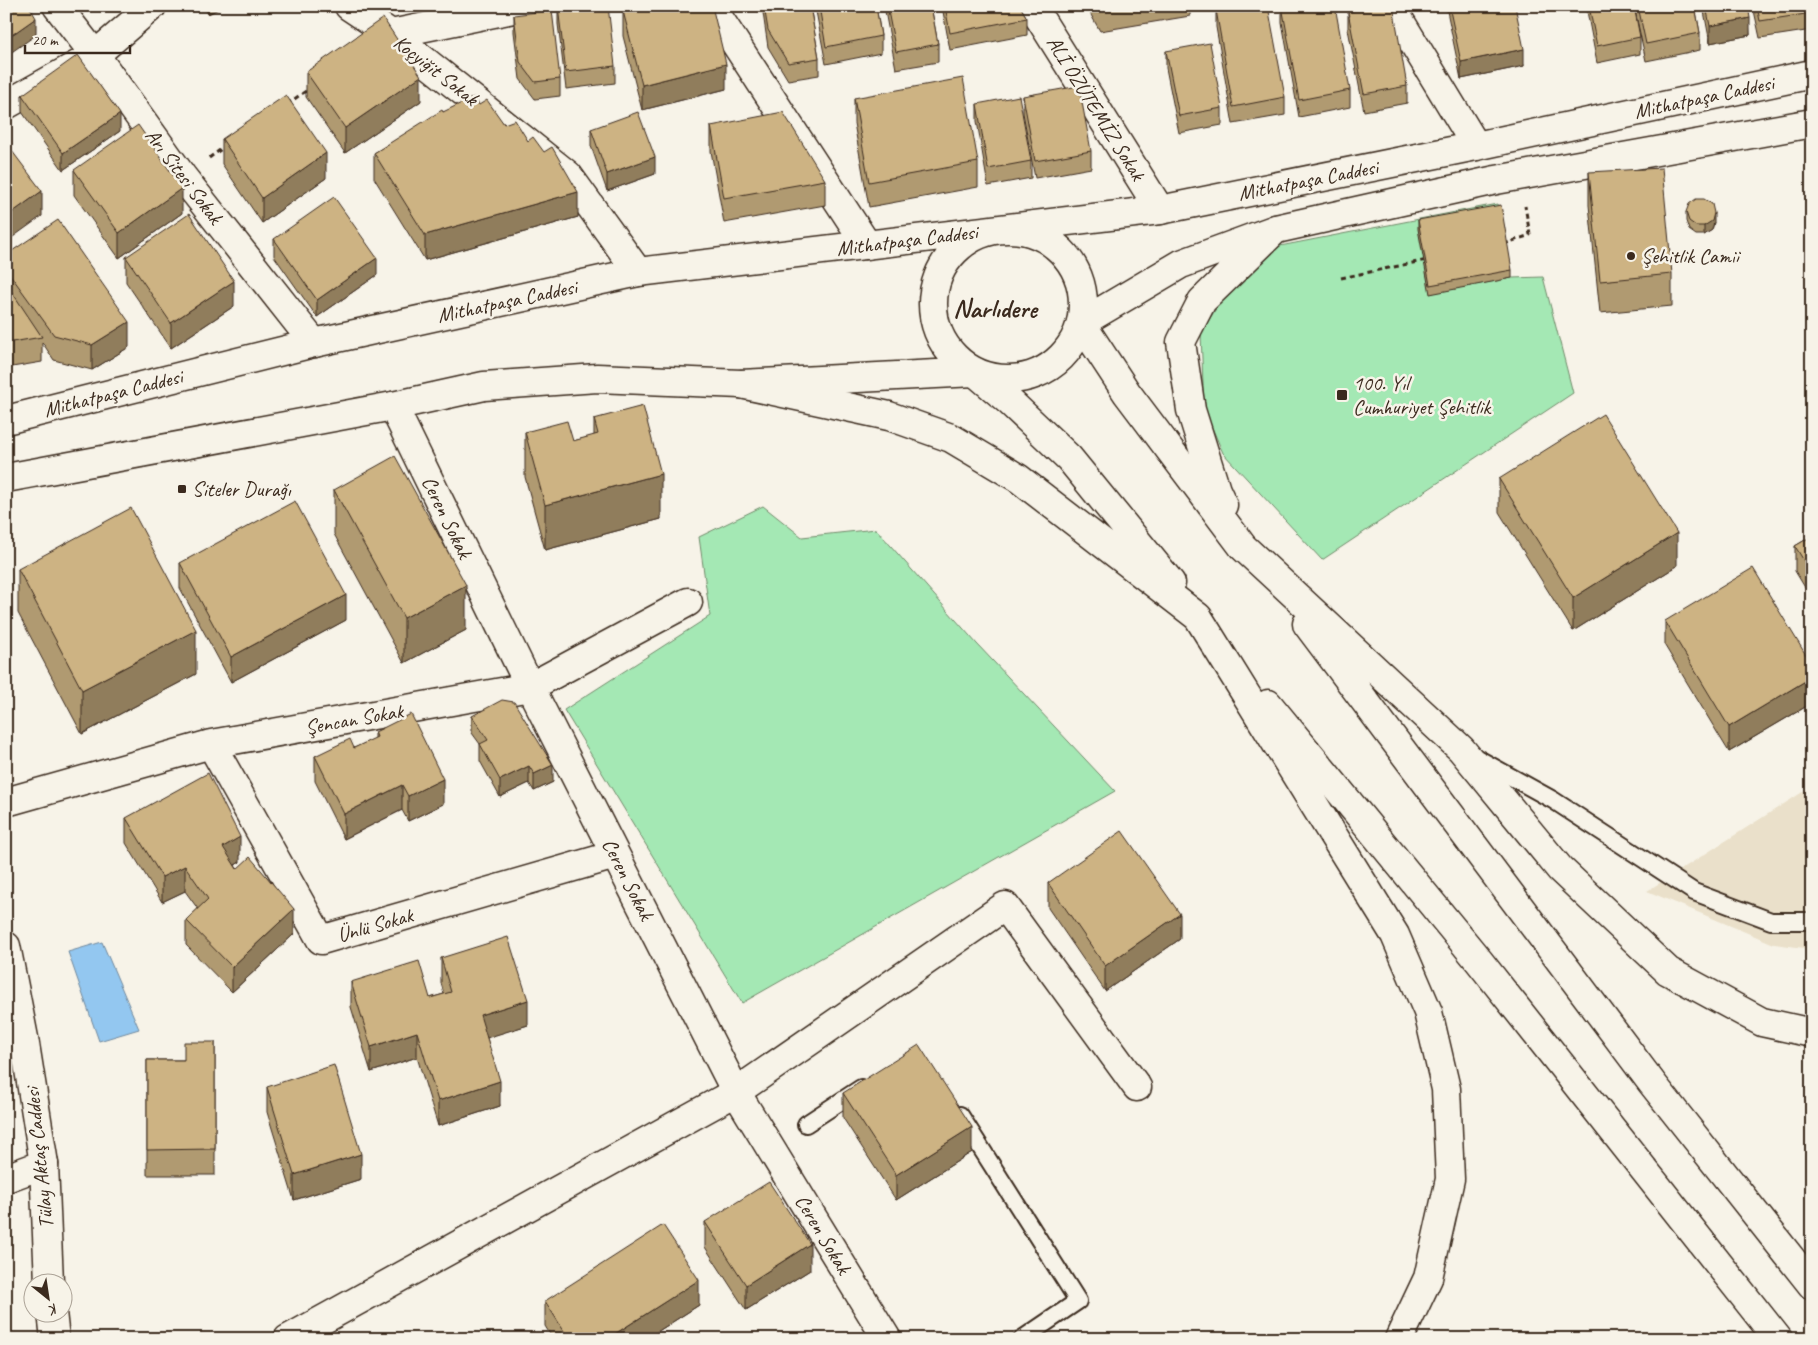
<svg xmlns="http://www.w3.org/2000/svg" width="1818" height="1345" viewBox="0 0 1818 1345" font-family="Caveat,sans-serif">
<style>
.built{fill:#eae0ca}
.green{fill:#a4e8b4;stroke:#708969}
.water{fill:#93c7f0;stroke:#70889c}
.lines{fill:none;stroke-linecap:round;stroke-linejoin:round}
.lane-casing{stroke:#3b2a1e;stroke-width:20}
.street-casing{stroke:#3b2a1e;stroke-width:31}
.secondary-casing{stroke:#3b2a1e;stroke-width:31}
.primary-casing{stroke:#3b2a1e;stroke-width:31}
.highway-casing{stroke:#3b2a1e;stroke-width:31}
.path{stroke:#3b2a1e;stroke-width:3;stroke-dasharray:5 4;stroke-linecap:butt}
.lane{stroke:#f7f3e8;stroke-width:16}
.street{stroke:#f7f3e8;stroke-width:28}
.secondary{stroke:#f7f3e8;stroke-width:28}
.primary{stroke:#f7f3e8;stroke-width:28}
.highway{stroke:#f7f3e8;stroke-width:28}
.wall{fill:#b09a71;stroke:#3b2a1e}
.shaded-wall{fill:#907d5c;stroke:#3b2a1e}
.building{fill:#cdb383;stroke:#3b2a1e}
.poi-dot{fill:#3b2a1e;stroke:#f7f3e8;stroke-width:2}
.labels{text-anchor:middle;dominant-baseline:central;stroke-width:5;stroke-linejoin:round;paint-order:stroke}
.street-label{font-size:21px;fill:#3b2a1e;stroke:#f7f3e8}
.poi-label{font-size:21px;fill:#3b2a1e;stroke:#f7f3e8;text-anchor:start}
.district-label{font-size:26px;font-weight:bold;fill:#3b2a1e;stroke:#f7f3e8}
</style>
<rect width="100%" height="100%" fill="#f7f3e8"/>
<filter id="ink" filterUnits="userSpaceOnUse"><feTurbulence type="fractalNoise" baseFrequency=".02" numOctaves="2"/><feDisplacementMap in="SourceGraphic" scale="10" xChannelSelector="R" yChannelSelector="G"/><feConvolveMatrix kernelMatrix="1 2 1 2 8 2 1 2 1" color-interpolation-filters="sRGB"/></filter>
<g filter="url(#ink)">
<!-- built -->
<path class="built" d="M1812,786V949L1774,944L1647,891Z"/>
<!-- green -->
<path class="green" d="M1497,204L1501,214L1430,293L1512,278L1543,277L1573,393L1322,560L1223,453L1204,409L1201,333L1231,284L1280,246Z
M763,506L802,537L876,529L977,644L1115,791L742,1003L564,710L710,616L699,537Z"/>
<!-- water -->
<path class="water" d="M102,942L139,1029L99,1041L68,952Z"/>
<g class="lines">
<!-- lane casing -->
<g class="lane-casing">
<path id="lane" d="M1475,757L1553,800L1694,892L1771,921H1812
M960,1115L1078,1301L1022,1339
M806,1124L861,1088"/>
</g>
<!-- street casing -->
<g class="street-casing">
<path id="street" d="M57,6L95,55L182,176L314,343
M349,6L391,34L568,175L638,272
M711,6L867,245
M1032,6L1160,210
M1391,6L1476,146
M391,34L528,6
M6,105L95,55L152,6
M393,406L530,687L736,1092L887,1339
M211,744L321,940L615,855
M6,802L211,744L530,687L688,602
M6,1178L44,1164
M288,1339L736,1092L1005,906L1137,1087"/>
</g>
<!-- secondary casing -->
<g class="secondary-casing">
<path id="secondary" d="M6,946L24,1038L44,1164L49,1282
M52,1312L55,1339"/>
</g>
<!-- primary casing -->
<g class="primary-casing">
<path id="primary" d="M933 304a75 75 0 1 1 150 0a75 75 0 1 1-150 0Z
M1081,323L1181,264L1276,229L1496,180L1812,123
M6,420L314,343L638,272L1160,210L1476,146L1812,74
M6,478L393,406L484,386L597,378L741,384L975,372"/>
</g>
<!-- highway casing -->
<g class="highway-casing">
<path id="highway" d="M1081,323L1127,393L1243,547L1461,749L1560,869L1668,971L1762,1022L1812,1033
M975,372L1010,402L1069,458L1171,583
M741,384L889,416L951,438L1018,478L1198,617L1395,935L1428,1012L1446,1089L1450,1179L1428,1278L1399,1339
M1223,505L1216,490L1191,410L1181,342L1202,301L1276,229
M1307,624L1652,1083L1812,1285
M1268,704L1479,961L1778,1339"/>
</g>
<!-- path -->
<path class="path" d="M287,104L309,89
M209,158L224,147
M1504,244L1530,235L1525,206
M1341,278L1427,260"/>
<!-- lane -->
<use href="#lane" class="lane"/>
<!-- street -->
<use href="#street" class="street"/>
<!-- secondary -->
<use href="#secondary" class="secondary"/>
<!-- primary -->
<use href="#primary" class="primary"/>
<!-- highway -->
<use href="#highway" class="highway"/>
</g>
<!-- wall -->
<path class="wall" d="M204,6H224L208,14Z
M762,6H810L819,58V75L788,80L768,47Z
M815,6H876L881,36V53L826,64Z
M884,6H931L938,44V62L896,69Z
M942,6H1020L1027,18V35L950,50Z
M1086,6H1190V16L1100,31Z
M1282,6L1350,90V107L1299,117L1282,22Z
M1446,6H1515L1524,66L1461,79Z
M1586,6H1634L1640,37V54L1597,63Z
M1634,6H1695L1700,33V50L1646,61Z
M1703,6H1748L1750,35L1710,43Z
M1753,6H1812V30L1760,38Z
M558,7L615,66V83L566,89L558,24Z
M1216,10L1285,97V115L1233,124L1216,27Z
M623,11L726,89L642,110L623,36Z
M1348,12L1407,86V103L1364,111L1348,29Z
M514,15L560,79V96L535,99L520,79L514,32Z
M1166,51L1222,108V125L1179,133L1166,68Z
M306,72L421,101L345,153L306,97Z
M22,95L120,131L63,170L22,112Z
M1023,96L1091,151V168L1035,178L1023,113Z
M854,98L978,162V187L869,207L854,123Z
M977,104L1031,161V178L988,186L977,121Z
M479,105L528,141L578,217L425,260L374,178V153L443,112Z
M711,126L825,180V205L724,223L711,151Z
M591,129L655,174L607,191L591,146Z
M222,139L326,178L262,223L222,164Z
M74,170L182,213L119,258L74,195Z
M1589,172L1672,274V306L1600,313L1589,205Z
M1686,212L1714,222L1712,230L1704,235H1696L1689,230L1686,221Z
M1418,220L1512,270V278L1430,294L1418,229Z
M274,239L377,275L317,317L274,256Z
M6,255L129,347L92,370L54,360L42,342V362L6,368Z
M126,257L234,306L171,348L126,282Z
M594,419L661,519L545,550L525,477V432L573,441L594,436Z
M1499,479L1677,566L1573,631L1499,512Z
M334,490L466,630L404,663L334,534Z
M1812,536V599L1795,571V546Z
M180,563L346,620L231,682L180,588Z
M18,569L196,674L82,734L18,613Z
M1665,621L1812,665V703L1729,752L1665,646Z
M472,716L553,782L534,791L529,783L500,797L480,761V744L472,733Z
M375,732L443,804L408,821L402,810L344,839L315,781V756L354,748L375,739Z
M126,818L240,862L235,865L237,869L294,934L232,992L186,945V920L198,909L185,891L162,902L126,843Z
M1048,883L1180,939L1105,991L1048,908Z
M441,958L528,1025L487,1037L500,1106L438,1126L417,1057L371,1072L351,1007V982L430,998L444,994L441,983Z
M215,1042V1175H147V1060H184Z
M267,1087L361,1179L294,1200L267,1112Z
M843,1093L972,1152L896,1200L843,1118Z
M705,1222L810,1270L746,1310L705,1247Z
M545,1301L699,1305L646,1339H553L545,1326Z"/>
<!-- shaded-wall -->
<path class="shaded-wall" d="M208,6H224L208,14Z
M36,18V35L6,56V39Z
M1750,18V35L1710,43V26Z
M1524,49V66L1461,79V62Z
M726,64V89L642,110V85Z
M421,76V101L345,153V128Z
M120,114V131L63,170V153Z
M326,153V178L262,223V198Z
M655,157V174L607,191V174Z
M182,188V213L119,258V233Z
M42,191V216L6,242V217Z
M578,192V217L425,260V235Z
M1714,213V222L1712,230L1704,235V226Z
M377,258V275L317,317V300Z
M234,281V306L171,348V323Z
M129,322V347L92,370V345Z
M661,474V519L545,550V505Z
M1677,533V566L1573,631V598Z
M466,585V630L404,663V618Z
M346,595V620L231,682V657Z
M196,630V674L82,734V690Z
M1812,677V703L1729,752V727Z
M553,765V782L534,791V774Z
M529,766V783L500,797V780Z
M443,779V804L408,821V796Z
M402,785V810L344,839V814Z
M240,837V862L223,872V847Z
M185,866V891L162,902V877Z
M294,909V934L232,992V967Z
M1180,914V939L1105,991V966Z
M528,1000V1025L480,1040V1015Z
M417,1032V1057L371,1072V1047Z
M500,1081V1106L438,1126V1101Z
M972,1127V1152L896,1200V1175Z
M361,1154V1179L294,1200V1175Z
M810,1244V1270L746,1310V1285Z
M699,1280V1305L646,1339H607Z"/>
<!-- building -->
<path class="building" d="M6,6H29L36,18L6,39Z
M566,6H608L615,66L566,72L558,7Z
M640,6H712L726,64L642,85L623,11Z
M764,6H810L819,58L788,63L768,30Z
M819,6H876L881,36L826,47Z
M887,6H931L938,44L896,52Z
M945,6H1020L1027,18L950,33Z
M1237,6H1268L1285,97L1233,107L1216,10Z
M1282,6H1335L1350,90L1299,100Z
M1379,6H1393L1407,86L1364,94L1348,12Z
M1449,6H1515L1524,49L1461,62Z
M1589,6H1634L1640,37L1597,46Z
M1638,6H1695L1700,33L1646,44Z
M1706,6H1748L1750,18L1710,26Z
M1757,6H1812V13L1760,21Z
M552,10L560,79L535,82L520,62L514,15Z
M383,18L421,76L345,128L306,72Z
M1210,43L1222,108L1179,116L1166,51Z
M78,55L120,114L63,153L22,95Z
M963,78L978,162L869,182L854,98Z
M1079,86L1091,151L1035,161L1023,96Z
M286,95L326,153L262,198L222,139Z
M1019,96L1031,161L988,169L977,104Z
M474,97L479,105L487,100L504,124L515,120L528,141L533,137L544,152L552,147L578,192L425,235L374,153L442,110L443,112Z
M638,112L655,157L607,174L591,129Z
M783,112L825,180L724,198L711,126Z
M138,125L182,188L119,233L74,170Z
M6,143L42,191L6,217Z
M1662,168L1672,274L1600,281L1589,172Z
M334,197L377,258L317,300L274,239Z
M1696,199H1704L1712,204L1714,213L1712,221L1704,226H1696L1689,221L1686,212L1689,204Z
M1501,205L1512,270L1430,285L1418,220Z
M189,214L234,281L171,323L126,257Z
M58,220L129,322L92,345L54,335L6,269V255Z
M6,283L42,337L6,343Z
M643,406L661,474L545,505L525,432L567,421L573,441L598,434L594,419Z
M1603,414L1677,533L1573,598L1499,479Z
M395,456L466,585L404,618L334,490Z
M295,501L346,595L231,657L180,563Z
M131,508L196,630L82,690L18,569Z
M1812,536V574L1795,546Z
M1753,568L1812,665V677L1729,727L1665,621Z
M502,700L514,702L553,765L534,774L529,766L500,780L480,744L488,740L472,716Z
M411,714L443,779L408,796L402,785L344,814L315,756L350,739L354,748L377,737L375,732Z
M208,773L240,837L223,847L237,869L250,857L294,909L232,967L186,920L208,899L185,866L162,877L126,818Z
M1122,831L1180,914L1105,966L1048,883Z
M508,937L528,1000L480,1015L500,1081L438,1101L417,1032L371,1047L351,982L419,961L430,998L451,992L441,958Z
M184,1042H215V1149L147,1150V1060H184Z
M919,1045L972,1127L896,1175L843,1093Z
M334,1065L361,1154L294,1175L267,1087Z
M769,1182L810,1244L746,1285L705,1222Z
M663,1225L699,1280L607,1339H569L545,1301Z"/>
</g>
<!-- markers -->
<g class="poi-dot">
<circle cx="1631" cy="256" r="5"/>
<rect x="1336" y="389" width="12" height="12" rx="2.5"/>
<rect x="177" y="484" width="10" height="10" rx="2.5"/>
</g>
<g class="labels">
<!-- street labels -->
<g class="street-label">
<text transform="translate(436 70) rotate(38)">Koçyiğit Sokak</text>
<text transform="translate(1704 97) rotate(-12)">Mithatpaşa Caddesi</text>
<text transform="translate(1096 108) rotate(58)">ALİ ÖZÜTEMİZ Sokak</text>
<text transform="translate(184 176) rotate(53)">Arı Sitesi Sokak</text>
<text transform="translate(1308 180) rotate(-11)">Mithatpaşa Caddesi</text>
<text transform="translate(907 240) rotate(-7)">Mithatpaşa Caddesi</text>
<text transform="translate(507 301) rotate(-12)">Mithatpaşa Caddesi</text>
<text transform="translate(113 393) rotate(-14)">Mithatpaşa Caddesi</text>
<text transform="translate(447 517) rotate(64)">Ceren Sokak</text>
<text transform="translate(354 719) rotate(-10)">Şencan Sokak</text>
<text transform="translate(628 879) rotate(63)">Ceren Sokak</text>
<text transform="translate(375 925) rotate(-16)">Ünlü Sokak</text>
<text transform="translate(39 1158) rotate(-96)">Tülay Aktaş Caddesi</text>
<text transform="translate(823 1234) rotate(59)">Ceren Sokak</text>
</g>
<!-- poi labels -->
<g class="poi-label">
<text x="1641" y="256">Şehitlik Camii</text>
<text x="1353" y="383">100. Yıl<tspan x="1353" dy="24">Cumhuriyet Şehitlik</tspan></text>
<text x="192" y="489">Siteler Durağı</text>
</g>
<!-- district labels -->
<g class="district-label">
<text x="995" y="308">Narlıdere</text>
</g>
</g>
<!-- margin -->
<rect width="1818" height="1345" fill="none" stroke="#f7f3e8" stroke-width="25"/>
<rect x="12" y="12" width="1793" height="1320" fill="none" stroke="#3b2a1e" stroke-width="2" filter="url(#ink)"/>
<!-- north arrow -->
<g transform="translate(48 1298) rotate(150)"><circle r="24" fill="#f7f3e8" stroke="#aca397"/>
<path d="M0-4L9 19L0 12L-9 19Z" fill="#3b2a1e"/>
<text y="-8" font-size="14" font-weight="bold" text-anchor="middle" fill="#3b2a1e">K</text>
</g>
<!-- scale -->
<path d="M25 45v8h105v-8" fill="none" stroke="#3b2a1e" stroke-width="2.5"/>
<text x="32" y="45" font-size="15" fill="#3b2a1e" stroke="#f7f3e8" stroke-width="4" paint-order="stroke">20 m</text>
</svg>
